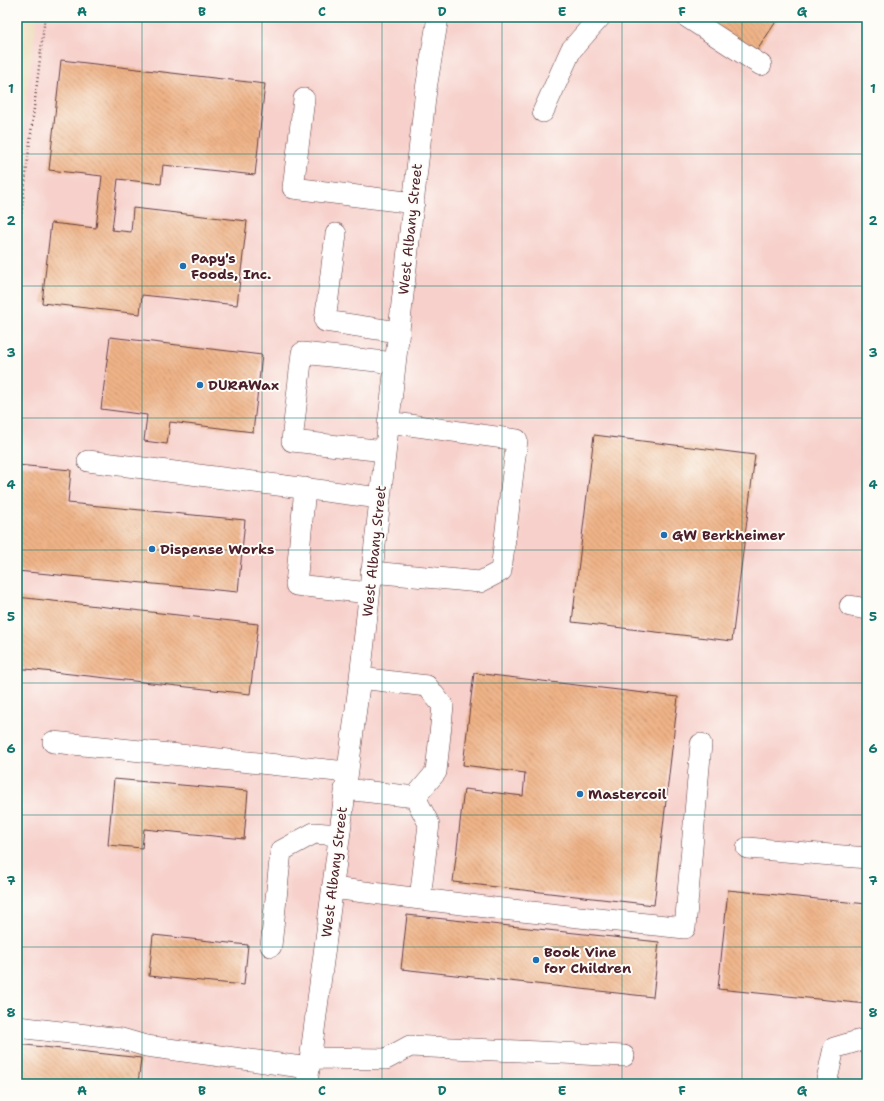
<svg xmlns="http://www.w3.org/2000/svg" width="884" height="1101" viewBox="0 0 884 1101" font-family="'Shantell Sans',sans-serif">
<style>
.built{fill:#f7d0cb}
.building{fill:url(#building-back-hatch)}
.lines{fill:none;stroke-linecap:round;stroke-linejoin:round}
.minor-casing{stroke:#633c41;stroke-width:22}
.path{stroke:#633c41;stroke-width:2.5;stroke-dasharray:1 3;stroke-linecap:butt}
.minor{stroke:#fff;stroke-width:21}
.grid{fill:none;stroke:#0f766e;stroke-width:1;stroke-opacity:0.55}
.poi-dot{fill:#1f6fb2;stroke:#fdfcf7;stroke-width:1.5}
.labels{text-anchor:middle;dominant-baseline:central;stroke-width:4;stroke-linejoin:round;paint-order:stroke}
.street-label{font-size:14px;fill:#4a1f2b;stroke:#fdfcf7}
.poi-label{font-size:14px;font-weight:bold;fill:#4a1f2b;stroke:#fdfcf7;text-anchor:start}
.neatline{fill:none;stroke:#0f766e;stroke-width:1.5}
.grid-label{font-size:13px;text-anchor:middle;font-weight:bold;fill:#0f766e}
</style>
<defs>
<pattern id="building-back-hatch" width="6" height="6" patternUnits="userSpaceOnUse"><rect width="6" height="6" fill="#efb387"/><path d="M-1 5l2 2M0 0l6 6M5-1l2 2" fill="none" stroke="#c4916f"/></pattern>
</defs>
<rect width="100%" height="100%" fill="#fdfcf7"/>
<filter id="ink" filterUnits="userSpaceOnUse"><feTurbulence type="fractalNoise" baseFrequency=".025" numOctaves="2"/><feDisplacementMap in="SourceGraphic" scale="8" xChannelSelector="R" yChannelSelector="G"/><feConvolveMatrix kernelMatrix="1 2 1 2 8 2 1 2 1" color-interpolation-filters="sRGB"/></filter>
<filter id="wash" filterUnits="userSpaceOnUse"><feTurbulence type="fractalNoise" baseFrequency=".012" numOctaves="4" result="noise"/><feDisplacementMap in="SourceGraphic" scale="16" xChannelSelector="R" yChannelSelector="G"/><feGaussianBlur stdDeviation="0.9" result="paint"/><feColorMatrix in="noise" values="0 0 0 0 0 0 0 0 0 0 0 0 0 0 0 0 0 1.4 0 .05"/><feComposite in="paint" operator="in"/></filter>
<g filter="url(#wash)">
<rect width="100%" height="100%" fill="#edb"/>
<!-- built -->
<path class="built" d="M37,17H867V1084H17V171Z"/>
<g id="blocks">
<!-- building -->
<path class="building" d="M703,17H779L756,52Z
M61,60L265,84L255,175L163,165L161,184L118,179L112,230L131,232L133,208L247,221L237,305L142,295L140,314L42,303L51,223L96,228L102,176L49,170Z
M110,337L262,355L253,432L170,422L167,444L144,441L147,415L101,409Z
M594,435L755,455L732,641L572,622Z
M17,465L71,470L68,503L245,520L238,592L17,571Z
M17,597L258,624L250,694L17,668Z
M474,673L678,697L654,905L453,882L464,789L523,796L525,773L463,765Z
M114,779L248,791L244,839L144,829L142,848L108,845Z
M728,890L867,904V1004L718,989Z
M407,915L659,942L653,997L401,969Z
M153,935L248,945L244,985L149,976Z
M17,1044L141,1058L138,1084H17Z"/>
</g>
</g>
<g filter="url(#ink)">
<use href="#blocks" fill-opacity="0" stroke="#633c41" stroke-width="1"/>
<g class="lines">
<!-- minor casing -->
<g class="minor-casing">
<path id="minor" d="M687,17L761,65
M304,99L293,188L414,203
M543,112L571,50L600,17
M336,234L325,321L398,332
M385,451L292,441L302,353L395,363
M88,461L380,498
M305,488L296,585L369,593
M371,572L480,582L501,571L517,440L388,422
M850,606L867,609
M360,678L427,686L443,706L436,772L415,797
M53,742L347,772
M345,789L415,797
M415,797L429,824L420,899
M747,848L867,858
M332,888L502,909L685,928L701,744
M271,946L281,851L314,833L339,835
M17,1027L122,1039L146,1046L309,1068
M310,1058L386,1059L410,1046L624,1056
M307,1084L360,678L426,89L438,17
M826,1084L834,1048L861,1040H867"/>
</g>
<!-- path -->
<path class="path" d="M17,249L45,17"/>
<!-- minor -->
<use href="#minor" class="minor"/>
</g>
</g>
<!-- grid -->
<path class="grid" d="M142,17V1084M262,17V1084M382,17V1084M502,17V1084M622,17V1084M742,17V1084M17,154H867M17,286H867M17,418H867M17,550H867M17,683H867M17,815H867M17,947H867"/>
<!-- markers -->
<g class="poi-dot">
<circle cx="183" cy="266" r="4"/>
<circle cx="200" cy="385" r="4"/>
<circle cx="664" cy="535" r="4"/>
<circle cx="152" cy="549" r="4"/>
<circle cx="580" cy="794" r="4"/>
<circle cx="536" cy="960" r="4"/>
</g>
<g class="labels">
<!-- street labels -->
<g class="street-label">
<text transform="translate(410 229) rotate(-84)">West Albany Street</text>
<text transform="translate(374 551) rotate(-84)">West Albany Street</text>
<text transform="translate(334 872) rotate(-83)">West Albany Street</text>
</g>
<!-- poi labels -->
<g class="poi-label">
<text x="191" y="258">Papy's<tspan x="191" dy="16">Foods, Inc.</tspan></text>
<text x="208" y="385">DURAWax</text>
<text x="672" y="535">GW Berkheimer</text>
<text x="160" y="549">Dispense Works</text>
<text x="588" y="794">Mastercoil</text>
<text x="544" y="952">Book Vine<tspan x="544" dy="16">for Children</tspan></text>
</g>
</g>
<!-- margin -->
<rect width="884" height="1101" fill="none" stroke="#fdfcf7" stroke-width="44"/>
<rect x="22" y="22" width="840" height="1057" class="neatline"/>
<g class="grid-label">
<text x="82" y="16">A</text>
<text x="202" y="16">B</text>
<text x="322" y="16">C</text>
<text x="442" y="16">D</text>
<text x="562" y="16">E</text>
<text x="682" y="16">F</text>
<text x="802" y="16">G</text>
<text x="11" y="93">1</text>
<text x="873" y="93">1</text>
<text x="11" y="225">2</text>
<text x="873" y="225">2</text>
<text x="11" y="357">3</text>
<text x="873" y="357">3</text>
<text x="11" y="489">4</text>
<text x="873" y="489">4</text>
<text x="11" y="621">5</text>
<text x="873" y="621">5</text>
<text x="11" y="753">6</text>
<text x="873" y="753">6</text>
<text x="11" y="885">7</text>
<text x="873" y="885">7</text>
<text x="11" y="1017">8</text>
<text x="873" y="1017">8</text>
<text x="82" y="1095">A</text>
<text x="202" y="1095">B</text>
<text x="322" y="1095">C</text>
<text x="442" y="1095">D</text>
<text x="562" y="1095">E</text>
<text x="682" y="1095">F</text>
<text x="802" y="1095">G</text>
</g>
</svg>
